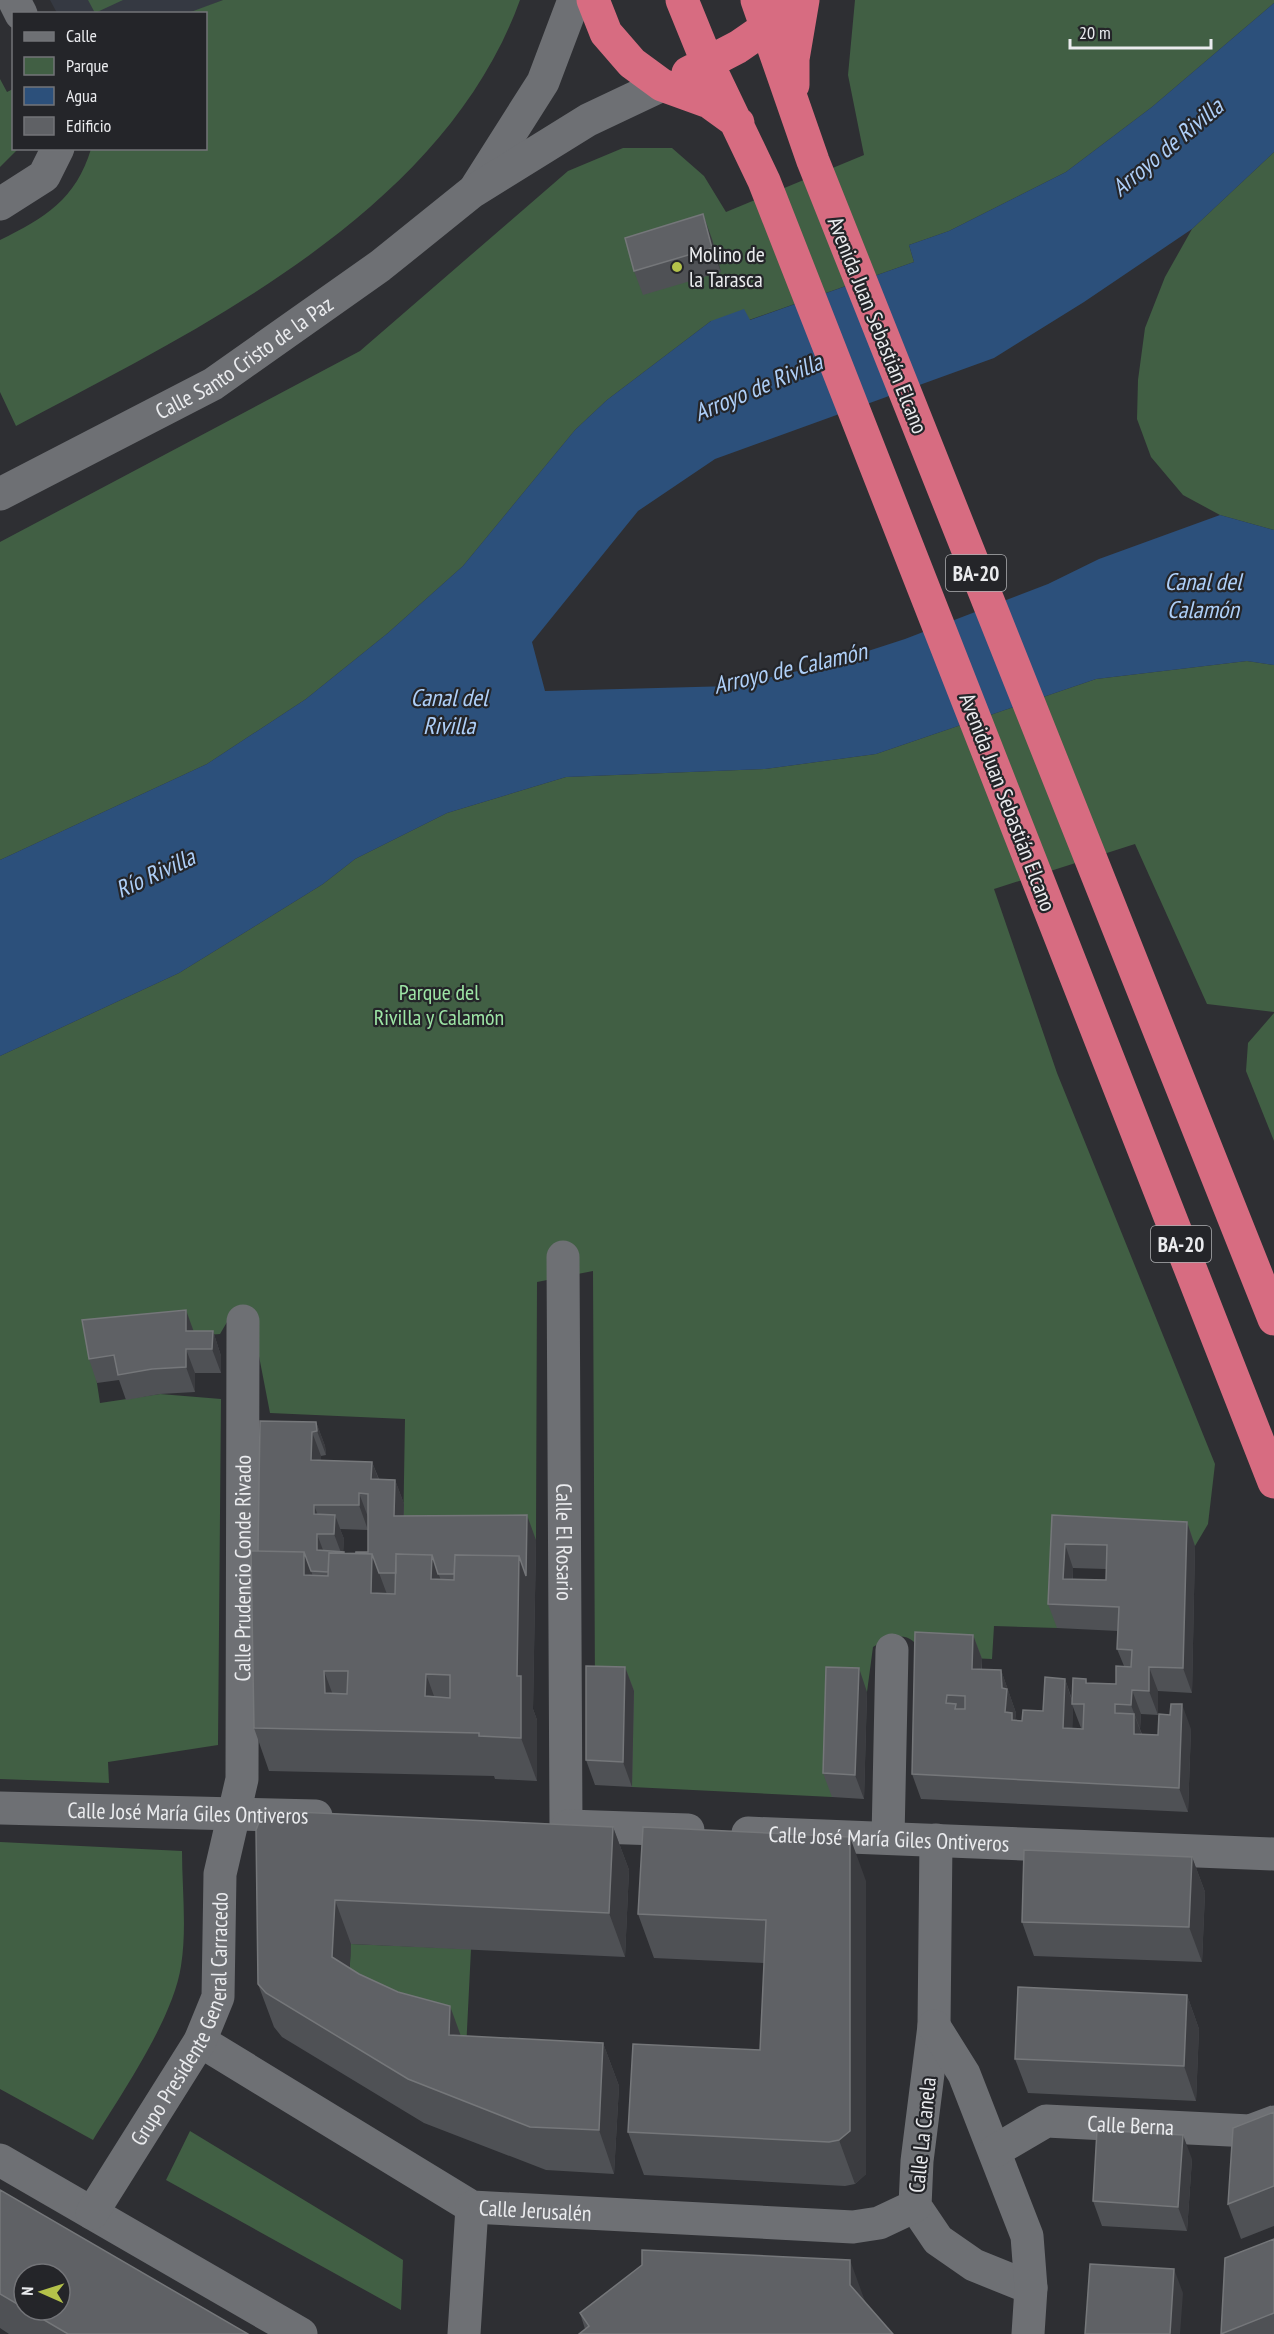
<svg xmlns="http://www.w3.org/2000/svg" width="1274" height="2334" viewBox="0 0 1274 2334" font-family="'PT Sans Narrow',sans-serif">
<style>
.built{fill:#353942}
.green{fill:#415f44}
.water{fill:#2c507b}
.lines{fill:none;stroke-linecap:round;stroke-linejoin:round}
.minor{stroke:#6e7074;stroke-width:33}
.highway{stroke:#d76c81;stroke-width:33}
.wall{fill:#4f5155;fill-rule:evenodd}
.shaded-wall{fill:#3b3c40}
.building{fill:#5f6165;stroke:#75777a;stroke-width:1.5;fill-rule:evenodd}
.poi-dot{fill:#b4c24a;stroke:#242529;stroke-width:2}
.labels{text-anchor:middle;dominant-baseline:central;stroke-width:4.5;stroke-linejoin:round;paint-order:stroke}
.shield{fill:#242529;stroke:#afb0b3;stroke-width:1.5}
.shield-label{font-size:21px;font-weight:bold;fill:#eaebee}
.poi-label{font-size:22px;fill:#eaebee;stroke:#242529;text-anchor:start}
.street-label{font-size:22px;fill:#eaebee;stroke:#242529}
.park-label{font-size:22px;fill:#9de5a5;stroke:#242529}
.water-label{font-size:24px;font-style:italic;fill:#aecff8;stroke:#242529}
</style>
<rect width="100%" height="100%" fill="#2e2f33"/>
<!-- built -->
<path class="built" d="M50,0H223L188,14L57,13Z"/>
<!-- green -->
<path class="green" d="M88,0H123L95,13Z
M223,0H520C444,211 203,327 16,426L0,392V240C45,218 76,199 91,149L206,148V14L188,13Z
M855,0H1274V3L1152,107L1066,172L949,231L909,245L914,262L749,320L711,321L607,400L575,430L463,566L388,633L306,699L207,764L0,860V542L360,351L568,171L623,148H672L704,176L726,212L864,155L848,75Z
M0,79L7,92L13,89L14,148L18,149L0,167Z
M1274,152V530L1220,515L1183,495L1151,457L1137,419L1138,380L1145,328L1165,277L1192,229Z
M1247,661L1274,665V1012L1207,1004L1135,844L994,889L1057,1073L1215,1464L1208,1524L1195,1546L1061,1539L1057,1628L994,1626L992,1659L924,1656C911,1630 896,1633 873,1647L867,1692L835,1691L832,1797L632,1787L595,1690L593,1271L537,1282L536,1540H403L405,1419L270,1413L252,1320L230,1317L220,1334L91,1344L100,1403L160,1394L221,1399L218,1745L108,1762L109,1783L0,1779V1056L179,973L323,884L355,859L447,813L566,777L765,769L876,754L1096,679Z
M1274,1013V1141L1246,1071L1248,1043Z
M0,1842L182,1851C182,1888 187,1929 181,1966C173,2019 122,2093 93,2140L0,2089Z
M351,1944L471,1949L466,2050L348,2000Z
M190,2131L403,2260L401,2310L166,2180Z"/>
<!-- water -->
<path class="water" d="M1274,3V152L1192,229L1084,302L994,358L715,459L638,511L532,642L545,691L732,686L828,664L905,639L1048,584L1099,559L1220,515L1274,530V665L1247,661L1096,679L876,754L765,769L566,777L447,813L355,859L323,884L179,973L0,1056V860L207,764L306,699L388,633L463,566L575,430L607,400L711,321L744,309L750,320L914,262L909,245L949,231L1066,172L1152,107Z"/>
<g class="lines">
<!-- minor -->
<g class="minor">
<path d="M14,0L21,14"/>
<path d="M477,186L543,82L574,0"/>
<path d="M0,204L44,176L58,148"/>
<path id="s1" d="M0,494L213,384L380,266L472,192L588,120L662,85"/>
<path id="s2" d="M563,1257L566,1826"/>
<path id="s3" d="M0,1808L316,1816"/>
<path d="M568,1826L688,1830"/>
<path id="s4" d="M748,1833L1274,1854"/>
<path d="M888,1838L892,1650"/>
<path d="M936,1840L934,2026L917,2161L915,2206L938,2240L974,2265L1031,2288"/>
<path d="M934,2026L964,2074L1027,2236L1031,2288L1028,2334"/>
<path id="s5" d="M200,2041L472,2207L853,2227L879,2223L915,2206"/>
<path id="s6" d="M995,2151L1046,2121L1250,2131L1274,2122"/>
<path d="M0,2160L301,2334"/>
<path id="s7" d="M92,2213L200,2041L218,1997L220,1874L242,1779L243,1321"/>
<path d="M464,2334L472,2207"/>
</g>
<!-- highway -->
<path class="highway" d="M593,0L606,33L632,63L662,85L709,102L738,123
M682,0L708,64L764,181L1274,1482
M757,0L813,161L1274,1319
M688,73L738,47L767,27L785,0
M793,85V59L803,0"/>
</g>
<!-- wall -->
<path class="wall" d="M712,239L721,272L643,295L634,271Z
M194,1331H213L221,1356V1373H195V1392L160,1394L126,1400L119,1380L97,1383L89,1359Z
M316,1422L325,1446L326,1455L321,1456L320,1460L372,1462L379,1479L395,1480L404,1504V1516L536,1540L533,1709L537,1720V1781L495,1779L494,1776L269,1771L254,1728L258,1551ZM368,1517V1552L344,1553L343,1552L344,1539L340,1529L368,1530Z
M1052,1515L1187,1522L1195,1546L1192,1693L1158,1691V1715L1141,1714L1140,1729L1142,1734L1158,1735L1191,1729L1188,1812L921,1799L912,1774L973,1635L982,1659V1669L1001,1670L1016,1713L1015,1720L1022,1721L1043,1711L1065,1679L1072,1699L1086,1679L1087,1683L1116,1684L1124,1666L1117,1649L1118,1631L1057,1628L1048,1604ZM1073,1568L1106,1569V1580L1073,1579ZM1073,1707L1081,1728H1083V1729L1072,1728Z
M625,1667L634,1691L632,1787L595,1785L586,1760Z
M867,1692L864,1799L832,1797L823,1773Z
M613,1827L629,1870L625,1957L351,1944L349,1968L461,2036L603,2043L619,2086L614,2174L546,2170L424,2123L282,2037L274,2027L258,1984L256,1830Z
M1192,1857L1205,1892L1202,1962L1034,1956L1022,1922Z
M866,1881V2174L855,2184L845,2186L644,2175L628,2132L760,2050L764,1963L654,1958L638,1914Z
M1187,1995L1199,2029L1196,2101L1028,2093L1015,2059Z
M1274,2112V2226L1241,2239L1228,2204Z
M1192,2159L1187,2231L1102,2226L1093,2201Z
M0,2190L248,2334H9L0,2328ZM24,2274L60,2310H24Z
M1274,2239V2334H1221Z
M850,2260L585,2329L580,2313Z"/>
<!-- shaded-wall -->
<path class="shaded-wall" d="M703,214L712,239L721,272L712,248Z
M186,1310L195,1335L186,1331Z
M213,1331L221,1356V1373L212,1349Z
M186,1349L195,1373V1392L186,1367Z
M316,1422L325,1446L326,1455L317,1431Z
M312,1432L321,1456L320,1484L311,1460Z
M372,1462L381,1486L371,1479Z
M395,1480L404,1504L403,1540L394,1516Z
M359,1493L368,1517V1530L359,1505Z
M314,1505L323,1529L314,1514Z
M335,1515L344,1539L343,1558L334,1534Z
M527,1515L536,1540L533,1709L537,1720V1781L521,1738L517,1676L519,1556Z
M1187,1522L1195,1546L1192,1693L1183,1668Z
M317,1534L326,1558L317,1550Z
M1065,1544L1073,1568L1072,1603L1063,1579Z
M304,1552L320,1595L304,1575Z
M372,1554L388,1597L371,1593Z
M432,1555L447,1598L431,1579Z
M973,1635L982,1659L980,1693L972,1669Z
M625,1667L634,1691L632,1787L623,1762Z
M1149,1667L1158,1691V1715L1149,1691Z
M859,1668L867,1692L864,1799L855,1775Z
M1001,1670L1016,1713L1015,1721L1020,1737L1005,1712Z
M324,1671L340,1714L325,1693Z
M426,1674L442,1718L425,1696Z
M1065,1679L1073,1704H1072L1073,1707L1072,1752L1063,1728Z
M1132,1690L1141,1714L1140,1729L1131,1705Z
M1182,1704L1191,1729L1188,1812L1179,1788Z
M1134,1714L1143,1738L1134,1734Z
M613,1827L629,1870L625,1957L609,1913Z
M850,1837L866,1881V2174L855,2184L839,2140Z
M1192,1857L1205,1892L1202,1962L1189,1927Z
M335,1900L351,1944L348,2000L332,1957Z
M1187,1995L1199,2029L1196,2101L1184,2066Z
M450,2006L466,2050L449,2035Z
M603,2043L619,2086L614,2174L599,2130Z
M1183,2135L1192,2159L1187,2231L1178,2207Z
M850,2260L866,2304L850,2285Z
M1174,2269L1183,2293L1180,2334H1170Z"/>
<!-- building -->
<path class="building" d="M703,214L712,248L634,271L625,238Z
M186,1310V1331H213L212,1349H186V1367L152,1369L118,1375L114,1355L89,1359L82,1320Z
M260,1421L316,1422L317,1431L312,1432L311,1460L372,1462L371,1479L395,1480L394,1516L527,1515L526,1576L519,1556L455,1555L454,1574H438L432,1555L396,1554V1573H379L372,1554L356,1553V1552H368V1494L359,1493V1505H314V1514L335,1515L334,1534H317V1550L344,1552V1553H329L328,1572L311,1571L304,1552L258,1551Z
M1052,1515L1187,1522L1183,1668L1149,1667V1691L1132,1690L1131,1705L1115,1704V1713L1134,1714V1734L1158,1735L1159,1714L1170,1715L1171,1704H1182L1179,1788L912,1774L915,1632L973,1635L972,1669L1001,1670L1002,1688L1007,1689L1005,1712L1012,1713V1720L1022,1721L1023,1710L1043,1711L1045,1677L1065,1679L1063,1728L1083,1729L1084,1704H1072L1073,1678L1086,1679V1683L1116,1684V1666L1131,1667L1132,1650L1117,1649L1119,1607L1048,1604ZM1065,1544L1107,1545L1106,1580L1063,1579ZM947,1695L965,1696V1709H955L956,1704L946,1703Z
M251,1551L304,1552V1575L328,1576L329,1553L372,1554L371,1593L395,1594L396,1554L432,1555L431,1579L454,1580L455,1555L519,1556L517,1676H521V1738L479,1736V1733L254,1728ZM324,1671H348L347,1694L325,1693ZM426,1674L450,1675V1698L425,1696Z
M586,1666L625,1667L623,1762L586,1760Z
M826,1667L859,1668L855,1775L823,1773Z
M276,1811L613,1827L609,1913L335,1900L332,1957L359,1974L398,1992L450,2006L449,2035L603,2043L599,2130L530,2127L408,2079L266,1993L258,1984L256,1830L260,1820Z
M643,1827L850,1837V2131L839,2140L829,2142L628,2132L633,2044L760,2050L766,1920L638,1914Z
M1024,1850L1192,1857L1189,1927L1022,1922Z
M1018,1987L1187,1995L1184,2066L1015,2059Z
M1274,2112V2186L1228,2204L1233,2128Z
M1097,2130L1183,2135L1178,2207L1093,2201Z
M0,2190L248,2334H68L27,2310H60V2274H24V2308L0,2294Z
M1274,2239V2313L1221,2334L1225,2258Z
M642,2250L850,2260V2285L893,2334H579L589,2326L580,2313L642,2265Z
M1090,2264L1174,2269L1170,2334H1085Z"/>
<!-- markers -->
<circle class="poi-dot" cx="677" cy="267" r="6"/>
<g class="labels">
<!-- shield labels -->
<g class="shield">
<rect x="946" y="555" width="60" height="36" rx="4.5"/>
<rect x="1151" y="1226" width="60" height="36" rx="4.5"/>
</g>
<g class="shield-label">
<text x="976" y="573">BA-20</text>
<text x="1181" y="1244">BA-20</text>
</g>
<!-- poi labels -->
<g class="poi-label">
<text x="689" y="254">Molino de<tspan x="689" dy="25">la Tarasca</tspan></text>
</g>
<!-- street labels -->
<g class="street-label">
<text transform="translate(878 325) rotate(68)">Avenida Juan Sebastián Elcano</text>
<text stroke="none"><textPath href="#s1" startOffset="280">Calle Santo Cristo de la Paz</textPath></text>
<text transform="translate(1008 802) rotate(69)">Avenida Juan Sebastián Elcano</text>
<text stroke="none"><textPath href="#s2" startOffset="285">Calle El Rosario</textPath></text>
<text stroke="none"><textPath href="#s7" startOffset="682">Calle Prudencio Conde Rivado</textPath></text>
<text stroke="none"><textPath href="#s3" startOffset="188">Calle José María Giles Ontiveros</textPath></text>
<text stroke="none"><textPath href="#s4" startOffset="141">Calle José María Giles Ontiveros</textPath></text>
<text stroke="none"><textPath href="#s7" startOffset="219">Grupo Presidente General Carracedo</textPath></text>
<text stroke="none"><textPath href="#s6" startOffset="144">Calle Berna</textPath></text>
<text transform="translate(922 2135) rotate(-84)">Calle La Canela</text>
<text stroke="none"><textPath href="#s5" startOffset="382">Calle Jerusalén</textPath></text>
</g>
<!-- park labels -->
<g class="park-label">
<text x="439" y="992">Parque del<tspan x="439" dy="25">Rivilla y Calamón</tspan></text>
</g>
<!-- water labels -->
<g class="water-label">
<text transform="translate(1167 147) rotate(-40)">Arroyo de Rivilla</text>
<text transform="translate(758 387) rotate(-23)">Arroyo de Rivilla</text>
<text x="1203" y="581">Canal del<tspan x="1203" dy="28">Calamón</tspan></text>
<text transform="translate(790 668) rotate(-13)">Arroyo de Calamón</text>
<text x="449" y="697">Canal del<tspan x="449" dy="28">Rivilla</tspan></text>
<text transform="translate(155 873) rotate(-25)">Río Rivilla</text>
</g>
</g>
<!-- legend -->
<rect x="12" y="12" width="195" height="138" fill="#242529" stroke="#737478" stroke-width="1.5"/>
<rect x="24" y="32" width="30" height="9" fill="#6e7074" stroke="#737478" stroke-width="1.5"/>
<text x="66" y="42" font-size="18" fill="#eaebee">Calle</text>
<rect x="24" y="57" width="30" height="18" fill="#415f44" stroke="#737478" stroke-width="1.5"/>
<text x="66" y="72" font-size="18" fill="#eaebee">Parque</text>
<rect x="24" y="87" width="30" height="18" fill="#2c507b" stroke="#737478" stroke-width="1.5"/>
<text x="66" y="102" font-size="18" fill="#eaebee">Agua</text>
<rect x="24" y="117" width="30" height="18" fill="#5f6165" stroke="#737478" stroke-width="1.5"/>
<text x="66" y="132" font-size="18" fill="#eaebee">Edificio</text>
<!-- north arrow -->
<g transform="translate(42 2292) rotate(273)"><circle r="28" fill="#242529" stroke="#737478" stroke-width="1.5"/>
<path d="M0-4.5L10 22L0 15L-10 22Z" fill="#b4c24a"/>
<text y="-9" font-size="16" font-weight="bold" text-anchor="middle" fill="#eaebee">N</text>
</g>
<!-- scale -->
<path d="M1070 39v9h141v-9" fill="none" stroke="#eaebee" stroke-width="3"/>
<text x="1079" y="39" font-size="18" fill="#eaebee" stroke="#242529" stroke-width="4.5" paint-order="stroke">20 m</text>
</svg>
